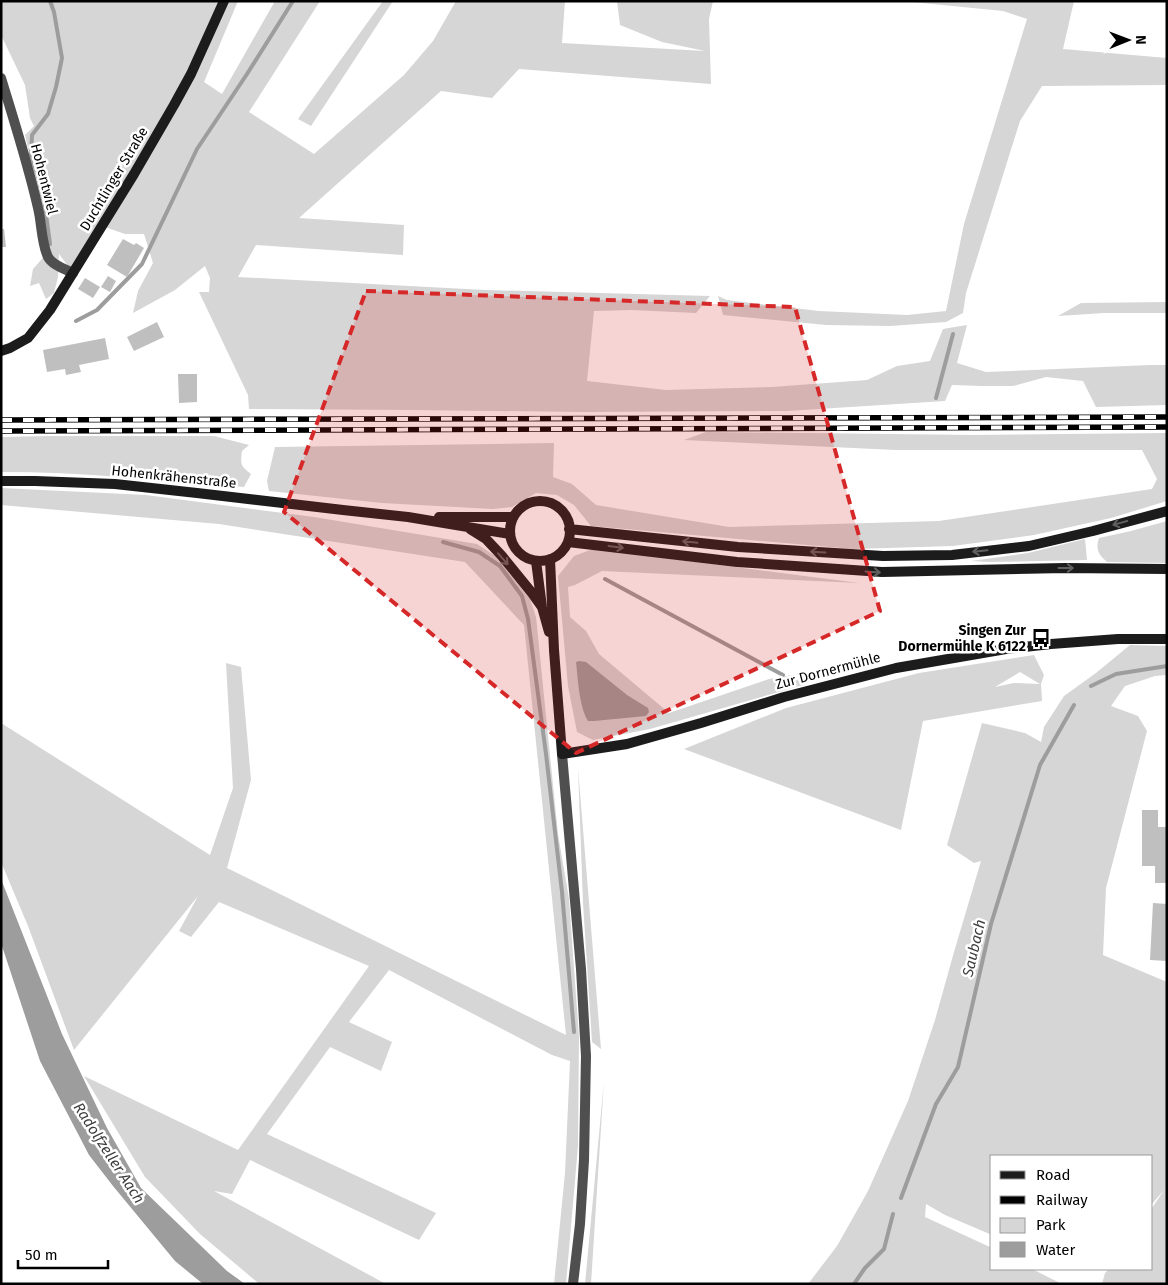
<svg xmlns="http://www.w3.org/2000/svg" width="1168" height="1285" viewBox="0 0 1168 1285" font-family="'Fira Sans',sans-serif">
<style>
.green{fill:#d6d6d6;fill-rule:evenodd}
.water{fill:#9d9d9d}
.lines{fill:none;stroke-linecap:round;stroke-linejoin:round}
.stream{stroke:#9d9d9d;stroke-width:4}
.building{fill:#bfbfbf}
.street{stroke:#4f4f4f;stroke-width:10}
.secondary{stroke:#1c1c1c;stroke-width:10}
.rail-casing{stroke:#000;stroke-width:5.5}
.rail{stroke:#fff;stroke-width:4;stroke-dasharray:11;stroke-linecap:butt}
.oneway{stroke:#606060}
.marked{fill:#d62828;fill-opacity:0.2;stroke:#d62828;stroke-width:4;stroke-dasharray:10 6;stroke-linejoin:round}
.labels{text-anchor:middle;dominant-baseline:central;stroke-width:5;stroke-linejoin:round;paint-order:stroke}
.street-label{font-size:14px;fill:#000;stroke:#fff}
.poi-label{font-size:14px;font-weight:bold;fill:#000;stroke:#fff;text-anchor:end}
.water-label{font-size:15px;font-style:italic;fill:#3e3e3e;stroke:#fff}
</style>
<rect width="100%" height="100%" fill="#fff"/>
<!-- green -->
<path class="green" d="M1,1H238L204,82L222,94L275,1H320L249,112L314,154L404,75L433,41L456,1H565L562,43L705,51L662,42L620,25L617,1H713L709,19L711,84L519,69L492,98L441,91L299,218L404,225L403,255L256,245L238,277L485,290L710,296L696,313L632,310L594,311L587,381L666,390L772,387L867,380L897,366L930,361L943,329L967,325L957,363L986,372L1150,365H1167V405L1096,407L1083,381L1046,377L1013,386H982L952,385L945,401L787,411L583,412L415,410L249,409L248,395L199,292H209L210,278L205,266L175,290L133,313L138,291L153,263L144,234H125L102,226L73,273L59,254L58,277L54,293L46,299L39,283L30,286L33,269L49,251L38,193L25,135L34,126L30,118L25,85L1,35Z
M383,1H393L311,126L298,119Z
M902,1H1074L1063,49L1167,58V85L1042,86L1020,121L966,293L963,313L946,322L890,326L826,325L723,315L718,296L727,300L819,311L907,315L946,311L964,224L1027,19L1003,11Z
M1167,302V313H1104L1058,316L1081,303Z
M706,432L975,435L1167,433V501L1111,518L1034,535L953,546L853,549L591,526L574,505L557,495L536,493L512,507L493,509L382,503L269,491L267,481L275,447L554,443L553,477L572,484L596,505L729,527L939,521L1152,489L1157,479L1142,450H896L684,440Z
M49,436H214L249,445L242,451C240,465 241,466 251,474L244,487C163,480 82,472 1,472V437Z
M1,488L146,495L314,517L477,544L498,558L530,599L536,617L558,834L569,899L579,1037L578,1146L566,1284H554L565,1173L570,1061L552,1055L389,970L349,1022L392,1042L381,1071L330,1047L267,1134L436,1213L419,1240L250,1160L232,1194L214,1191L386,1284H259L257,1282L200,1234L145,1177L84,1076L238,1150L369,966L219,902L191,937L179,931L198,896L74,1050L28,926L1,862V723L210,855L233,788L226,663L241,667L251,780L227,868L566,1035L524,625L465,562L219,524L1,505Z
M1167,521V563L1107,562C1099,555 1095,550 1099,538L1131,531Z
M1085,539L1087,560L989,562L971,561L1028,553Z
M593,549L859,583L602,571L575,585L568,587L570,617L586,631L599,654L669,713L769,679L792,675L803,685L650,729L593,740L577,732L568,686L558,576L574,556Z
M1130,645L1167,646V675L1155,676L1125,686L1111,706L1138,716L1147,731L1106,888L1103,955L1167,982V1284H1102L1105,1273L1109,1269H1152V1208L1164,1190L1152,1204V1156H992V1235L945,1215L926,1204L925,1217L992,1248V1269H1032L1062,1284H808L837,1246L868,1191L908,1101L935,1020L954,952L981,861L974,863L947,845L982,723L1025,733L1041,742L1044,727L1064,696L1096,673Z
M1034,655L1044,675L1041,684L1042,701L923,721L901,830L684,749L786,708L919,673ZM1020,672L1040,684L1014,683L995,687Z
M578,768L601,1049L592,1042L583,903Z
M604,1081L591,1284H585Z"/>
<!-- water -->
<path class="water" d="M579,661L586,662L627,695L648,708L649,712L646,716L594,721H588C579,706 578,679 576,662Z
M1,879L62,1034L107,1128L141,1188L227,1271L245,1284H203L175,1261L113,1186L89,1155L40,1061L1,943Z"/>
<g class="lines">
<!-- stream -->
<path class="stream" d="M50,244L45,207L39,179L31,155L32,135L48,114L56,87L62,58L54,12L50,1
M76,321L97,310L142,264L197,149L247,74L293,1
M936,398L953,334
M443,542L479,552L500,566L522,596L528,619L546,754L562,892L574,1032
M605,579L783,675
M1091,686L1116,674L1167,666
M901,1198L936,1104L958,1067L991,924L1040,765L1074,705
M854,1284L865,1268L884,1249L893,1214"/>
</g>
<!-- building -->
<path class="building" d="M1,229H4L6,247H1Z
M123,239L134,245L136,243L144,248L127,277L107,265Z
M108,276L116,281L110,292L101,287Z
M85,278L100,287L93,298L78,289Z
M157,322L164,337L134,351L127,337Z
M105,338L109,359L79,365L81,372L66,375L65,369L47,372L43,350Z
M178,374H197V402L179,403Z
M1142,810H1158V827H1167V883H1155V866H1142Z
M1153,903L1167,904V961L1150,960Z"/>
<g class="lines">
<!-- street -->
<path class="street" d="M1,78C14,121 28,164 38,208C42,224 41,242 48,257C52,265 65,269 73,273
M562,754L581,969L586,1056L584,1160L580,1224L573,1284"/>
<!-- secondary -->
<path class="secondary" d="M1,351L10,348L28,338L50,310L134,174L174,105L191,74L224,1
M1,481H35L115,484L197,493L343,510L408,517L510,534
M510 531a30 30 0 1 1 60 0a30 30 0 1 1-60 0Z
M439,517H513
M470,529L486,539L502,556L532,593L542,607
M569,529L738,547L883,556L952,555L1029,546L1093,531L1167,511
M568,542L737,562L882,572L1065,568L1167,569
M550,559L554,650L562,754L627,744L701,723L784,697L896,668L1006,649L1051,644L1118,639H1167
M536,561L542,607L549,632"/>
<!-- rail casing -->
<g class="rail-casing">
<path id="rail" d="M1,420L1167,417
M1,431L1167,427"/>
</g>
<!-- rail -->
<use href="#rail" class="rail"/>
</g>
<!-- one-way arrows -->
<defs><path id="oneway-shaft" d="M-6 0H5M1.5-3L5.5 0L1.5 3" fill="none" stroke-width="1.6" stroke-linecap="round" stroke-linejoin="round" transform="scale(1.25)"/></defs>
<g class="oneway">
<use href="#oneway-shaft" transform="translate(1120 523) rotate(165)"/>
<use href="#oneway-shaft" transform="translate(690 542) rotate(-174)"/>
<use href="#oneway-shaft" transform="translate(616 547) rotate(7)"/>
<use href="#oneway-shaft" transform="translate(980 551) rotate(174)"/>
<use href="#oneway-shaft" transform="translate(818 552) rotate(-177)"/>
<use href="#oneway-shaft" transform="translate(503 559) rotate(49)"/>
<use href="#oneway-shaft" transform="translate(1066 568)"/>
<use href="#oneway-shaft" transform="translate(873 572) rotate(4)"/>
</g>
<!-- marked area -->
<path class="marked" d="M366,291L795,307L880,611L576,753L284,512Z"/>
<!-- icons -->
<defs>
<g id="bus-bare" transform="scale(1.5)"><path d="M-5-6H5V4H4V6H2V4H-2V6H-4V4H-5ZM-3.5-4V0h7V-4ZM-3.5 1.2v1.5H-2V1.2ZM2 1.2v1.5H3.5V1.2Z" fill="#000" stroke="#fff" stroke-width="2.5" paint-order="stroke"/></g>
</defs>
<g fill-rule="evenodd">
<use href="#bus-bare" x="1041" y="638"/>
</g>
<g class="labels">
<!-- street labels -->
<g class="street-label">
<text transform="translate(44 179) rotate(76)">Hohentwiel</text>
<text transform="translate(114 179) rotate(-59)">Duchtlinger Straße</text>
<text transform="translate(174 477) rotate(6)">Hohenkrähenstraße</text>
<text transform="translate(828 671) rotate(-15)">Zur Dornermühle</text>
</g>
<!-- poi labels -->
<g class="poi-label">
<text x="1026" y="630">Singen Zur<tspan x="1026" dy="16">Dornermühle K 6122</tspan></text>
</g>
<!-- water labels -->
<g class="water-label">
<text transform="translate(974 948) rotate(-77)">Saubach</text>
<text transform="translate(109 1153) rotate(57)">Radolfzeller Aach</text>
</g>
</g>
<!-- border -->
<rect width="1168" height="1285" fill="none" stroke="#000000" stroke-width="5"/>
<!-- legend -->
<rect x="990" y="1155" width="162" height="115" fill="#ffffff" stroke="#999999"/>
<rect x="1000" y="1171" width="25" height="8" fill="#1c1c1c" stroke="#999999"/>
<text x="1036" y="1180" font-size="15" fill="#000000">Road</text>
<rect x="1000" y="1196" width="25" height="8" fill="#000000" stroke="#999999"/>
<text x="1036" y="1205" font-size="15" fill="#000000">Railway</text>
<rect x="1000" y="1218" width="25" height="15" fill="#d6d6d6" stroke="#999999"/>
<text x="1036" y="1230" font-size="15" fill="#000000">Park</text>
<rect x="1000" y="1242" width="25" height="15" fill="#9d9d9d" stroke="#999999"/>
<text x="1036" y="1255" font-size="15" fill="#000000">Water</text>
<!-- north arrow -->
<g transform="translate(1128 40) rotate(89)" stroke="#ffffff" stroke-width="4" paint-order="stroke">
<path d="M0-4L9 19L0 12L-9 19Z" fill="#000000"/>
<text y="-8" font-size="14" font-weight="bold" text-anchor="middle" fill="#000000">N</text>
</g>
<!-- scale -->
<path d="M18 1260v8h90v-8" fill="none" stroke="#000000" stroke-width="2.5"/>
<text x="25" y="1260" font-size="15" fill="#000000" stroke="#ffffff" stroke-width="4" paint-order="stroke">50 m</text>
</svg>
